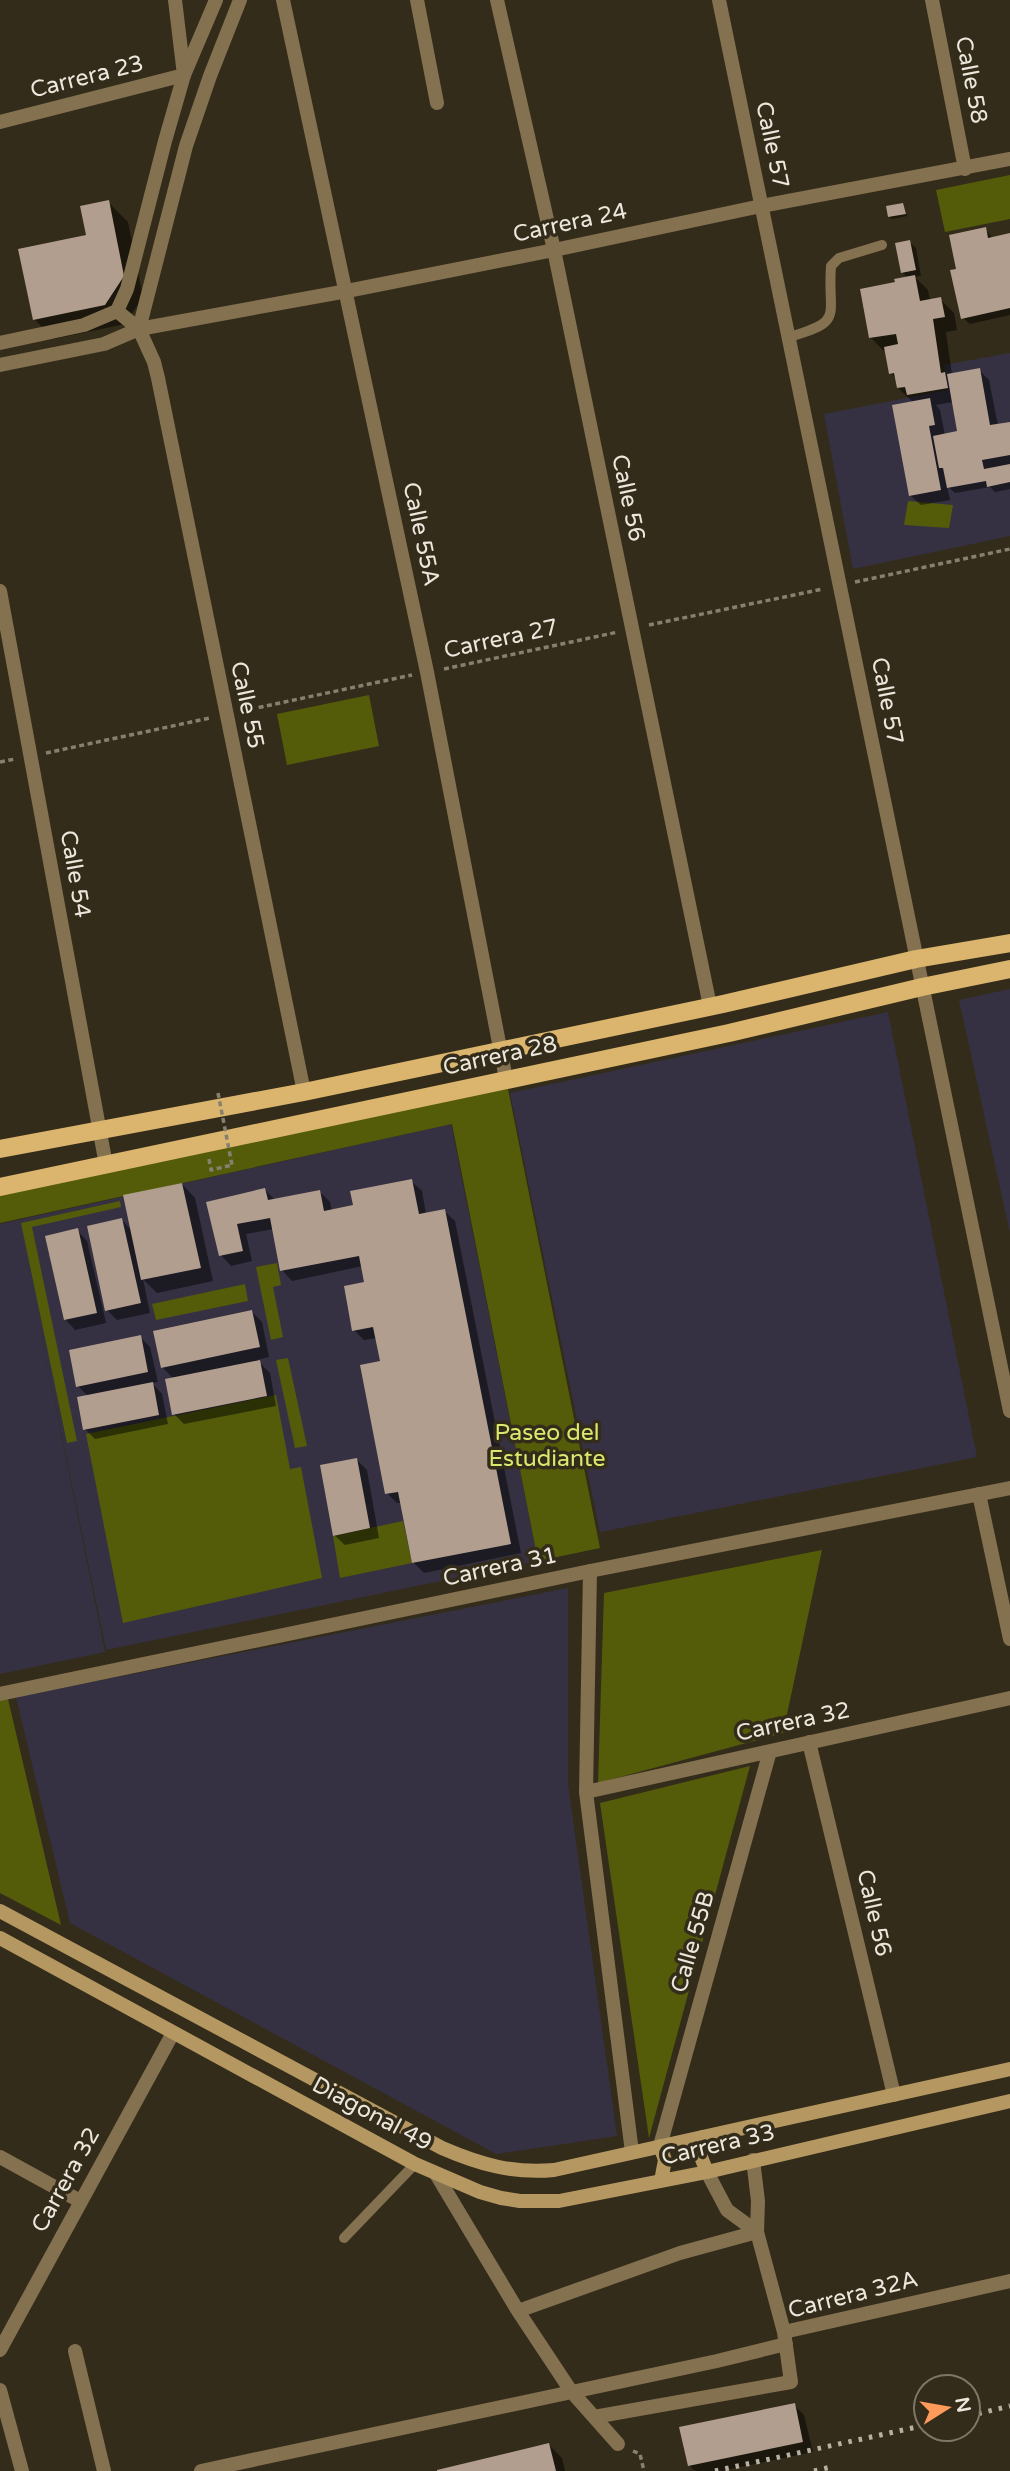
<svg xmlns="http://www.w3.org/2000/svg" width="1010" height="2471" viewBox="0 0 1010 2471" font-family="'Varela Round',sans-serif">
<style>
.education{fill:#353142}
.green{fill:#545c0a}
.shadow{fill:#0007;fill-rule:evenodd}
.building{fill:#b19e8e}
.lines{fill:none;stroke-linecap:round;stroke-linejoin:round}
.path{stroke:#878071;stroke-width:3.5;stroke-dasharray:5 3.5;stroke-linecap:butt}
.service{stroke:#847150;stroke-width:10}
.minor{stroke:#847150;stroke-width:14}
.tertiary{stroke:#847150;stroke-width:14}
.secondary{stroke:#b59861;stroke-width:14}
.primary{stroke:#dbb56d;stroke-width:18}
.rail{stroke:#b7b1a4;stroke-width:5;stroke-dasharray:3.5 7;stroke-linecap:butt}
.path-bridge{stroke:#878071;stroke-width:3.5;stroke-dasharray:5 3.5;stroke-linecap:butt}
.labels{text-anchor:middle;dominant-baseline:central;stroke-width:7;stroke-linejoin:round;paint-order:stroke}
.street-label{font-size:23px;fill:#ece7dc;stroke:#342c1a}
.park-label{font-size:23px;fill:#dae96e;stroke:#342c1a}
</style>
<rect width="100%" height="100%" fill="#342c1a"/>
<!-- education -->
<path class="education" d="M1010,353V536L853,569L824,414L948,390L944,365Z
M1010,989V1233L959,1000Z
M888,1012L977,1457L600,1532L510,1093Z
M451,1124L538,1561L106,1650L39,1323L105,1652L0,1674V1224Z
M568,1588V1784L617,2136L496,2154L70,1923L16,1697Z"/>
<!-- green -->
<path class="green" d="M1010,175V219L945,232L936,190Z
M908,501L953,505L949,528L904,525Z
M369,695L379,746L287,765L277,714Z
M506,1079L600,1548L538,1561L452,1124L0,1223V1186Z
M120,1201L121,1207L32,1227L77,1441L67,1443L21,1223Z
M277,1263L281,1285L273,1287L283,1337L271,1340L256,1267Z
M245,1284L248,1301L156,1320L152,1304Z
M288,1358L307,1446L295,1448L276,1360Z
M276,1395L290,1469L301,1467L322,1578L123,1623L86,1434Z
M403,1521L412,1563L340,1578L333,1536Z
M822,1550L783,1733L598,1783L604,1593Z
M8,1699L61,1925L0,1893V1700Z
M750,1766L649,2138L600,1803Z"/>
<!-- shadow -->
<path class="shadow" d="M108,202L128,222L143,297L125,324L54,339L34,319Z
M903,205L907,216L892,219L889,217Z
M985,229L993,239L1010,235V315L970,324L963,318L958,270Z
M909,242L916,248L921,276L915,277L928,290L930,301L940,299L954,313L957,330L946,332L952,375L979,370L989,380L998,426L1010,423V489L995,492L990,487L955,493L947,486L950,500L921,505L910,495L914,403L898,388L897,379L891,373L886,350L884,351L870,337L897,284L908,278L902,272ZM953,402L959,433L945,435L940,410L936,405Z
M411,1181L422,1191L426,1214L444,1211L455,1221L521,1553L424,1573L413,1562L401,1503H397L387,1493L382,1363L377,1338L364,1340L354,1330L366,1284L363,1266L292,1281L282,1270L274,1229L246,1234L252,1261L231,1266L221,1255L208,1203L265,1190L275,1200L319,1191L330,1202L332,1211L355,1207Z
M182,1184L195,1198L213,1281L157,1293L143,1279L150,1313L117,1320L107,1310L122,1220L132,1231Z
M77,1230L87,1241L106,1323L75,1330L65,1319Z
M252,1312L262,1322L269,1357L257,1360L270,1373L276,1406L184,1424L174,1414V1379L162,1367Z
M140,1337L150,1347L158,1382L152,1383L162,1394L168,1424L95,1439L85,1429L88,1396L78,1386Z
M357,1460L367,1470L379,1538L345,1545L334,1535Z
M794,2405L804,2415L813,2452L721,2471H695L689,2465Z
M549,2445L562,2458L565,2471H440Z"/>
<!-- building -->
<path class="building" d="M109,200L124,276L105,305L33,320L18,249L86,235L80,206Z
M903,203L906,214L888,217L886,206Z
M986,227L988,238L1010,233V308L961,319L950,270L956,269L949,235Z
M910,240L916,270L901,273L895,243Z
M915,275L920,301L941,297L945,317L933,319L941,373L945,372L948,388L907,395L905,387L897,388L894,373L889,374L884,347L898,344L896,334L869,338L860,289L895,282L894,279Z
M980,368L990,425L1010,422V455L982,460L984,469L1010,464V482L987,487L986,481L947,488L943,468H939L933,436L957,431L947,374Z
M930,398L935,425L929,426L941,490L909,496L892,405Z
M412,1179L419,1214L445,1209L511,1544L412,1563L398,1492L385,1494L360,1365L380,1361L373,1327L352,1331L344,1286L364,1282L359,1256L280,1271L270,1218L237,1224L243,1251L219,1256L206,1202L265,1188L268,1200L320,1190L324,1211L353,1205L350,1191Z
M182,1183L201,1268L141,1280L123,1195Z
M122,1218L141,1303L105,1311L87,1226Z
M78,1228L97,1313L64,1320L45,1236Z
M252,1310L260,1347L161,1368L153,1331Z
M141,1335L148,1372L76,1387L69,1350Z
M260,1360L267,1396L172,1415L165,1379Z
M153,1382L159,1415L83,1430L77,1397Z
M357,1458L370,1528L333,1536L320,1465Z
M795,2403L803,2442L688,2466L679,2427Z
M549,2443L556,2471H437V2470Z"/>
<g class="lines">
<!-- path -->
<path class="path" d="M855,582L1010,549
M649,625L823,589
M444,669L618,632
M242,711L412,675
M46,753L210,718
M0,762L15,759
M209,1159L211,1170L232,1165
M633,2451L640,2454L644,2471"/>
<!-- service -->
<path class="service" d="M789,337C846,321 827,316 831,266L839,258L882,245
M344,2238L415,2164"/>
<!-- minor -->
<path class="minor" d="M283,0L427,672L506,1079
M417,0L437,103
M497,0L554,250L710,1006
M719,0L1010,1411
M932,0L965,169
M0,122L184,75L175,0
M139,329L154,362L158,378L304,1092
M0,591L106,1165
M979,1494L1010,1639
M590,1571L586,1792L632,2152
M809,1742L894,2095
M586,1792L1010,1698
M660,2146L770,1751
M0,2157L80,2201
M707,2172L727,2210L757,2232
M436,2174L518,2311L571,2391L618,2444
M518,2311L680,2253L757,2232
M784,2332L1010,2281
M0,2350L173,2033
M75,2351L104,2471
M0,2390L22,2471
M594,2417L791,2382L784,2332L757,2232L758,2201L753,2160
M201,2471L717,2361L786,2344"/>
<!-- tertiary -->
<path class="tertiary" d="M117,311L139,329
M139,329L186,146L210,76L240,0
M0,343L84,325L117,311L127,289L165,141L184,75L216,0
M0,365L104,344L139,329L347,291L554,250L761,206L1010,159
M0,1694L590,1571L1010,1488"/>
<!-- secondary -->
<path class="secondary" d="M0,1911L442,2148C479,2164 513,2174 554,2170L1010,2069
M0,1938L415,2164L480,2192L501,2198L520,2201H559L707,2172L1010,2101
M702,2137L699,2152L707,2172
M660,2146L665,2160L661,2181"/>
<!-- primary -->
<path class="primary" d="M0,1149L304,1092L723,1004L916,959L1010,943
M0,1187L729,1033L922,987L1010,969"/>
<!-- rail -->
<path class="rail" d="M968,2416L1010,2406
M715,2471L926,2425
M814,2471L831,2467"/>
<!-- path-bridge -->
<path class="path-bridge" d="M218,1093L232,1165"/>
</g>
<g class="labels">
<!-- street labels -->
<g class="street-label">
<text transform="translate(87 77) rotate(-14)">Carrera 23</text>
<text transform="translate(971 80) rotate(79)">Calle 58</text>
<text transform="translate(772 145) rotate(78)">Calle 57</text>
<text transform="translate(570 223) rotate(-12)">Carrera 24</text>
<text transform="translate(628 498) rotate(78)">Calle 56</text>
<text transform="translate(421 534) rotate(78)">Calle 55A</text>
<text transform="translate(501 639) rotate(-12)">Carrera 27</text>
<text transform="translate(887 701) rotate(79)">Calle 57</text>
<text transform="translate(247 705) rotate(78)">Calle 55</text>
<text transform="translate(75 874) rotate(80)">Calle 54</text>
<text transform="translate(500 1056) rotate(-12)">Carrera 28</text>
<text transform="translate(500 1567) rotate(-12)">Carrera 31</text>
<text transform="translate(793 1722) rotate(-12)">Carrera 32</text>
<text transform="translate(874 1913) rotate(77)">Calle 56</text>
<text transform="translate(693 1942) rotate(-74)">Calle 55B</text>
<text transform="translate(372 2114) rotate(28)">Diagonal 49</text>
<text transform="translate(718 2145) rotate(-13)">Carrera 33</text>
<text transform="translate(66 2180) rotate(-61)">Carrera 32</text>
<text transform="translate(853 2295) rotate(-14)">Carrera 32A</text>
</g>
<!-- park labels -->
<g class="park-label">
<text x="547" y="1433">Paseo del<tspan x="547" dy="26">Estudiante</tspan></text>
</g>
</g>
<!-- north arrow -->
<g transform="translate(947 2408) rotate(79)"><circle r="33" fill="#342c1a" stroke="#7e7768" stroke-width="2"/>
<path d="M0-5L12 26L0 18L-12 26Z" fill="#ff9b5a"/>
<text y="-10" font-size="19" font-weight="bold" text-anchor="middle" fill="#ece7dc">N</text>
</g>
</svg>
